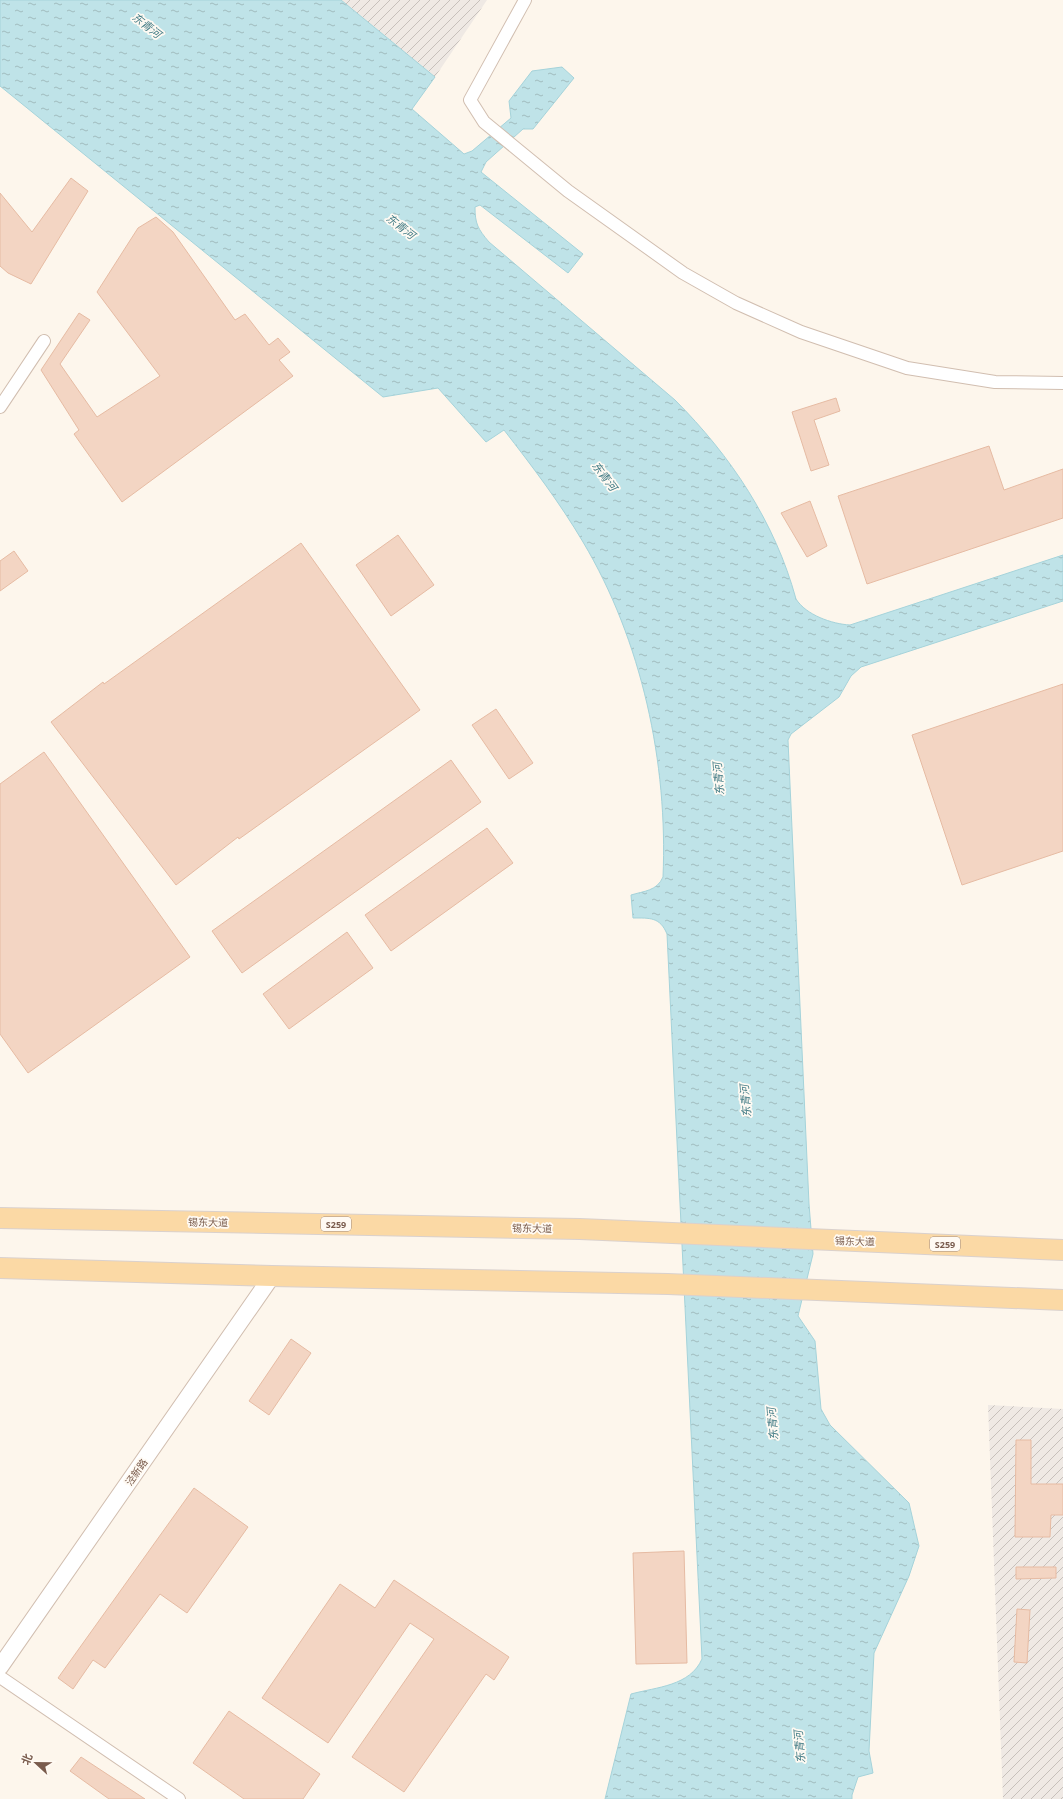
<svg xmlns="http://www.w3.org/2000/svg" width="1063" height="1799" viewBox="0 0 1063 1799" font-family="'Open Sans','Noto Sans SC',sans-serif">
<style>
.industrial{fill:url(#industrial-furrows)}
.water{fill:url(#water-ripples);stroke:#a5d3da}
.building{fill:#f3d5c3;stroke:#e6bba3}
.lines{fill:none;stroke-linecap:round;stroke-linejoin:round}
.minor-casing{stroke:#d1beb0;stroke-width:14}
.tertiary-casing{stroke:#d1beb0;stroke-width:18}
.primary-casing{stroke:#dad1cd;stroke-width:22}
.minor{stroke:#fff;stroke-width:12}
.tertiary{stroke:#fff;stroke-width:16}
.primary{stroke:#fbd9a5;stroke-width:20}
.labels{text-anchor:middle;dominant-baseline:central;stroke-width:3.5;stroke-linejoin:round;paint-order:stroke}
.shield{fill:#fffaf3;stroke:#a28b7f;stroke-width:1}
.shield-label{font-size:9px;font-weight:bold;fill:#7a5c4d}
.street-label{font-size:10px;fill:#7a5c4d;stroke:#fffaf3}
.water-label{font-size:11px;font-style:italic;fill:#437c86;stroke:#fffaf3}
</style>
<defs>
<pattern id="industrial-furrows" width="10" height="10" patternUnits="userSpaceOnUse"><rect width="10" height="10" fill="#efe9e4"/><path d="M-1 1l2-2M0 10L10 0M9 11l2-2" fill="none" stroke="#c7c0bb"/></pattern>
<pattern id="water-ripples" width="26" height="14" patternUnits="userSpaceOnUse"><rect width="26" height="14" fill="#bfe3e8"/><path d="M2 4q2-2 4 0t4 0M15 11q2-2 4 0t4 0" fill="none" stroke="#a0bbbe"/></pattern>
</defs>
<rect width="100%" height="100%" fill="#fdf6ec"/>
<!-- industrial -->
<path class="industrial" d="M341,0H487L435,77Z
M988,1405L1063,1409V1799H1003Z"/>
<!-- water -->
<path class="water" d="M0,0H341L435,77L412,109L464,154L472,151L511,118L509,101L532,71L562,67L574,78L533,129H523L486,162L481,172L583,254L568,273L480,205L475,207C475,224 478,229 489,242L675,400C731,456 775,522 796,599C806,615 832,624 850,625L1063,555V601L861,667L851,676L839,697L791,734L788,740L809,1204L813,1254L798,1316L815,1341L821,1409L830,1425L909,1503L919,1546L909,1576L874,1653L869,1751L873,1773L858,1777L852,1795V1799H605L631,1694C657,1687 690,1686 702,1659L667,934C660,917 650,918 633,918L631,895C644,891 657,891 663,877C668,763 642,641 583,542C560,503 532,466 504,430L486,442L438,388L383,397L0,86Z"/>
<!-- building -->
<path class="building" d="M71,178L88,191L31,284L8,273L0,266V193L32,232Z
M156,217L173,232L235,320L245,314L269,345L278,338L290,352L279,360L293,376L122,502L74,434L79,430L41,370L79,313L90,320L60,364L97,417L160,376L97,292L138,228Z
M836,398L840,411L814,420L829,465L811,471L792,412Z
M989,446L1004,490L1063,469V518L867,584L838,496Z
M810,501L827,546L807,557L781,513Z
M398,535L434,585L391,616L356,565Z
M301,543L420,710L239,839L238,837L176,885L51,722L103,682L104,684Z
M14,551L28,571L0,591V561Z
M1063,684V851L962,885L912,735Z
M496,709L533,763L509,779L472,725Z
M44,752L190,957L28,1073L0,1034V784Z
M451,760L481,802L242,973L212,931Z
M487,828L513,863L391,951L365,915Z
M347,932L373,968L289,1029L263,994Z
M291,1339L311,1353L269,1415L249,1401Z
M1016,1440H1031V1484H1063V1515H1051L1050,1537H1015Z
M194,1488L248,1527L187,1613L160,1594L105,1668L93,1660L73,1689L58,1678Z
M684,1551L687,1663L636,1664L633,1553Z
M1016,1567H1056V1578L1016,1579Z
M394,1580L509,1657L494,1680L486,1674L404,1792L352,1757L434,1639L410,1623L328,1743L262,1698L340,1584L375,1608Z
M1017,1609L1030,1610L1027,1663L1014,1662Z
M229,1711L320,1774L303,1799H244L193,1763Z
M81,1757L145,1799H109L70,1771Z"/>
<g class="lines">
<!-- minor casing -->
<g class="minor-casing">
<path id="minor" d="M525,0L470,100L484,122L568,191L683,273L736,303L801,332L907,368L995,382L1063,383
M0,407L44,341
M0,1677L179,1799"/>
</g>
<!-- tertiary casing -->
<g class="tertiary-casing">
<path id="tertiary" d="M0,1667L272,1276"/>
</g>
<!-- primary casing -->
<g class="primary-casing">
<path id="primary" d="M0,1218L580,1229L1063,1250
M0,1268L272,1276L668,1284L1063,1300"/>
</g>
<!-- minor -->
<use href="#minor" class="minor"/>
<!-- tertiary -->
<use href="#tertiary" class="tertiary"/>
<!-- primary -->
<use href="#primary" class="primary"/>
</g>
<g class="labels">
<!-- shield labels -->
<g class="shield">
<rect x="321" y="1217" width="30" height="14" rx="3"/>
<rect x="930" y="1237" width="30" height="14" rx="3"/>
</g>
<g class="shield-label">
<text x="336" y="1224">S259</text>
<text x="945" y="1244">S259</text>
</g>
<!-- street labels -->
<g class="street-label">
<text transform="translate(208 1222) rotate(1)">锡东大道</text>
<text transform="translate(532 1228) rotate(1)">锡东大道</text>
<text transform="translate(855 1241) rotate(2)">锡东大道</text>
<text transform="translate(136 1472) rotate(-55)">泾新路</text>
</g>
<!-- water labels -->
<g class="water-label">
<text transform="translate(147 25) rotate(38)">东青河</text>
<text transform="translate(401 226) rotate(38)">东青河</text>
<text transform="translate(605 476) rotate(53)">东青河</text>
<text transform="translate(718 779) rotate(-95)">东青河</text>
<text transform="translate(745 1101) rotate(-95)">东青河</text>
<text transform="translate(772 1424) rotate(-95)">东青河</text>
<text transform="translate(799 1747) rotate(-95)">东青河</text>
</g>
</g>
<!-- north arrow -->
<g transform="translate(36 1763) rotate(292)" stroke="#fffaf3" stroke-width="3" paint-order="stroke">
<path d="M0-3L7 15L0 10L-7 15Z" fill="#7a5c4d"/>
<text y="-6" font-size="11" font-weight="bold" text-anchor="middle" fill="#7a5c4d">北</text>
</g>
</svg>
